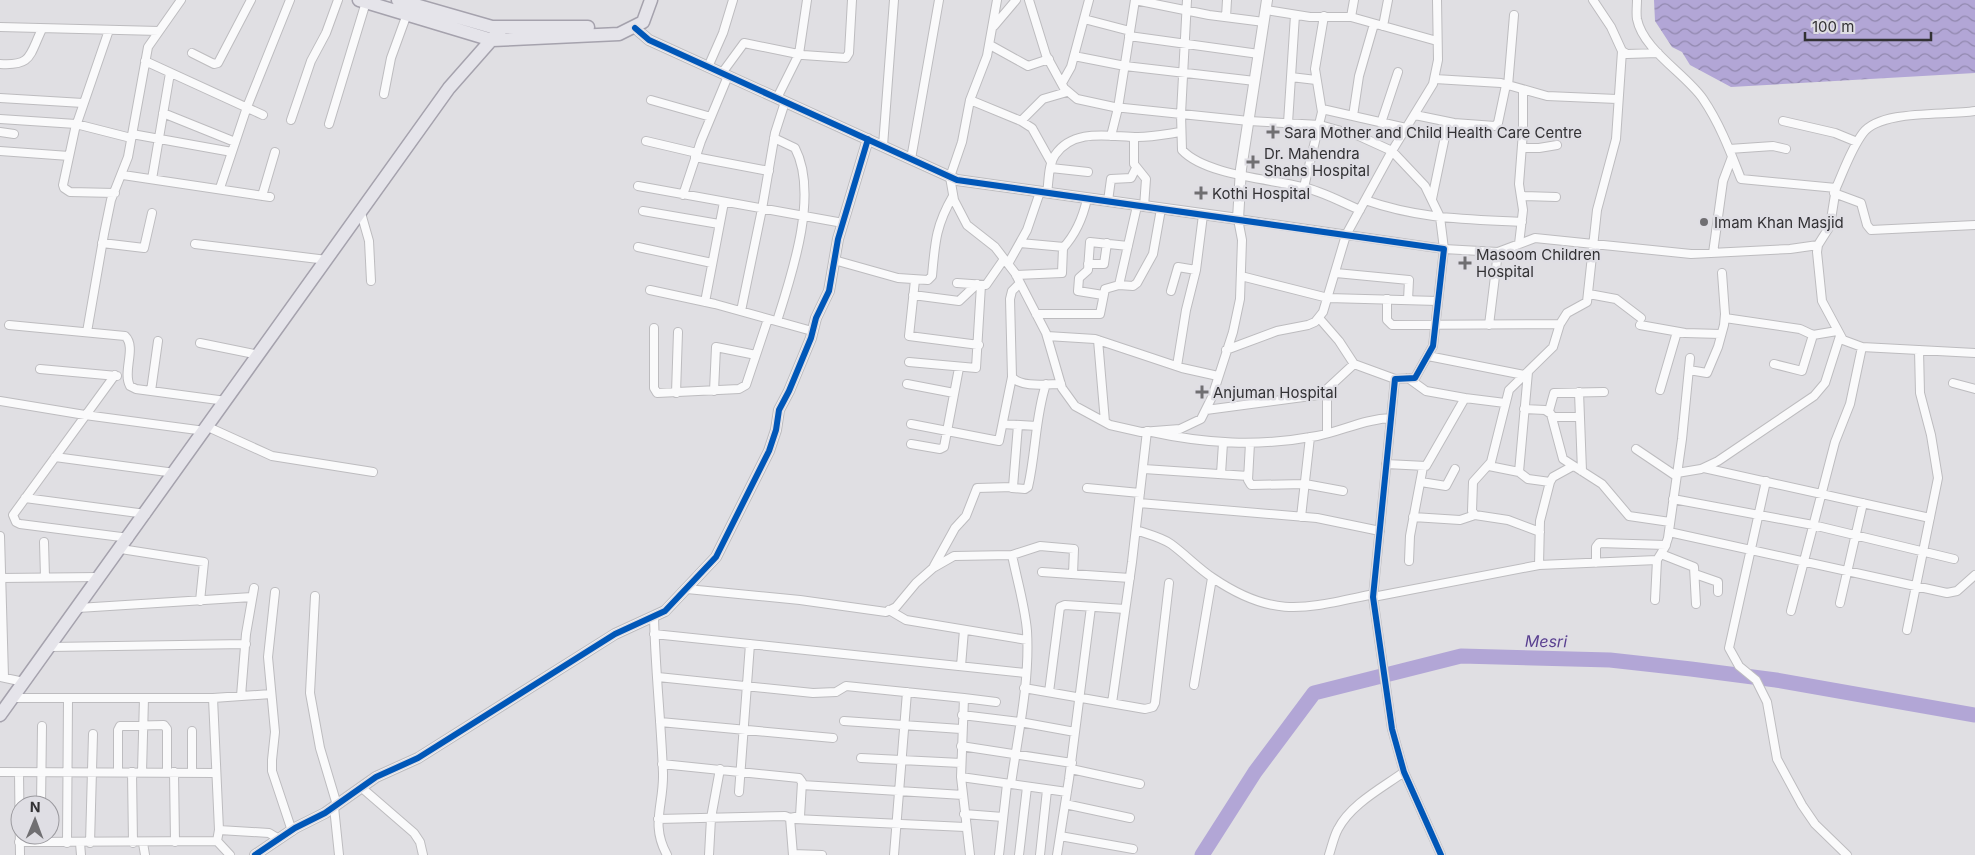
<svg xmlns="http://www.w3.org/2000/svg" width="1975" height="855" viewBox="0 0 1975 855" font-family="Inter,sans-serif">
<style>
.water{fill:url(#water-waves)}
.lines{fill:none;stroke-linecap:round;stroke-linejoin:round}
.river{stroke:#b2a6d6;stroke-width:15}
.minor-casing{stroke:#bdbcbf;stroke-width:10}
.tertiary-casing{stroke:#bdbcbf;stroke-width:12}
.primary-casing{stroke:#a5a2ad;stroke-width:15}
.minor{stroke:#fafafb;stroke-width:8}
.tertiary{stroke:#fafafb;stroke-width:10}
.primary{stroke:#e5e4ea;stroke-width:12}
.cycleway-casing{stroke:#dfdee4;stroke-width:9}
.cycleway{stroke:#0057b8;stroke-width:6}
.poi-dot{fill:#706f72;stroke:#dfdee4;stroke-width:2}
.labels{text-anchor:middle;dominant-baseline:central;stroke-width:5;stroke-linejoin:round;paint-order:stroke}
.poi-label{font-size:15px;fill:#333235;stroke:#dfdee4;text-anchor:start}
.water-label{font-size:16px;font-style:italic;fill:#593f90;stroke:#dfdee4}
</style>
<defs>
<pattern id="water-waves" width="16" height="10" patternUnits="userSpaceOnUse" patternTransform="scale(1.25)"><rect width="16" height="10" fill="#b2a6d6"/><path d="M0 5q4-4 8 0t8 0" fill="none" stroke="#9188ae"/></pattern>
</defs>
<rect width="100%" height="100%" fill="#e0dfe3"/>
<!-- water -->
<path class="water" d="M1654,0H1975V73L1731,87L1690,65L1682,52L1672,47L1655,21Z"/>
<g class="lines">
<!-- river -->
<path class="river" d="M1202,855L1255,772L1314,693L1461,656L1610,660L1691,669L1776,680L1975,715"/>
<!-- minor casing -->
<g class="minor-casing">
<path id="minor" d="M997,0L987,56L970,100L962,142L950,177L954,200L967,225L995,247L1015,273L1046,333L1062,388L1075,406L1110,425L1141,432L1180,429L1201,419L1212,397L1233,332L1240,299L1242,240L1238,219L1444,249L1433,346L1415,378L1395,379L1373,597L1392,729L1404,772L1441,855
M1029,0L1046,55L1064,88L1077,99L1114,107L1249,121L1320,125L1359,136L1392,151L1425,186L1440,217L1444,249L1498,252L1535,238L1691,254L1790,249L1818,245
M1135,0L1209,15L1264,22
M1187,0L1181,114L1182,150C1205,175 1270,179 1302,187C1322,191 1341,202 1360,210
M1593,0L1611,27L1622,51L1627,54L1658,53
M1637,0C1637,6 1636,13 1637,19C1643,50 1686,74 1703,99C1720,124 1730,151 1741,179L1836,188C1844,170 1851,149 1863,133C1881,109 1947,116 1975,111
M1266,10L1310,17H1351L1437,41
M1226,17L1227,0
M1351,17L1354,0
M1084,19L1130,31
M994,26L1016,0
M1383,26L1388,0
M0,27L159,31
M109,30L75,129L63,185L64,188L70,192L115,193
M1129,36L1259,54
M990,45L1028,66L1049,59
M192,53L214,64L218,63L251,0
M1074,56L1125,66L1255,81
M145,61L263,115
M0,64C32,66 29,56 42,29
M708,67L723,33L733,0
M722,73L744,43L803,55L846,58L849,53L852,0
M1291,77L1316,80
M1435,79L1501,83L1547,96L1617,99
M1062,83L1071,67L1089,0
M1508,86L1514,15
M384,94L391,58L407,14
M0,98L83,103
M777,98L799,54L807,0
M651,100L711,117
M970,100L1021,121L1032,128L1051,162
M1322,109L1406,128
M163,113L235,142
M1415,115L1454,123L1495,126L1498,123L1506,85
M1353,116L1359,76L1374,24
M0,119L76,124L131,138
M291,120L311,61L326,33L338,0
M1021,121L1043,99L1067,92
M1783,121L1835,133L1857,142
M1288,123L1295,15
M1381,123L1398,72
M329,124L366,2
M0,132L14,134
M132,134L232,152
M1111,136L1118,108L1135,0
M1134,137V164L1146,179L1144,207
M774,138L795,148C819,194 792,274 777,321
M646,141L697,153
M883,146L894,0
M1522,148H1539L1557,145
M1729,149L1773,146L1786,149
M0,151L69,156
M695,157L769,171
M911,159L939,0
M1051,168L1088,172
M123,175L270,197
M152,179L170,73
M638,186L843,223
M1304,187L1322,112L1315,69L1324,16
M220,188L247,107L290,0
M1836,188L1830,226L1818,245L1817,252L1822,301L1843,340L1862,347L1975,353
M1047,193C1049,181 1048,165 1055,155C1074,127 1111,137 1138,137C1152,137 1167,134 1181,132
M1834,193L1861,203L1867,225L1871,230L1975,225
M683,195L701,141L728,76
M262,196L275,152
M1523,196L1556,197
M1432,199L1448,122
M1365,200C1419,219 1465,219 1522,222
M1108,201L1111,179L1131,178L1136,168
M643,211L719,224
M361,213L369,241L371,281
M102,243L144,248L152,213
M1020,243L1064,247
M195,244L327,260
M1519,244L1523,210L1519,184L1523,132V91
M638,247L712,263
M1713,253L1723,181L1732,157
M834,260L898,278L928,280L932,276C935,242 936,225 953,196
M1008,264L1027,230L1040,192
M1088,264H1104L1107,243
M1336,273L1409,280L1408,300
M1016,275L1062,273L1063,248C1075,235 1083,217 1087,199
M1241,276L1328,298L1438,301
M915,280L909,336L979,345
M957,283L986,285L1004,259
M1020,283L1012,291L1010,299L1012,377C1021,388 1048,384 1061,384
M1119,285L1133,286L1137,283L1153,254L1161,209
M650,290L715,304L812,331
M1171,291L1178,267L1196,270
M1589,294L1616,299L1641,318
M913,295L959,301L977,284
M1103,295L1078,291L1079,278L1088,270L1090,242L1128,246
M1387,299V320L1392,325L1560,324L1567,313L1587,302L1597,210L1616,139L1622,51
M705,302L724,202
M741,311L762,209L775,133L785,102
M1036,314H1100L1105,289L1119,285L1137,206
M1319,318L1339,341L1354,364L1395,379
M1725,318L1800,329L1813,335
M9,325L125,336C137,347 122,372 130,386L136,389L226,401
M1489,325L1498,252
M1640,325L1685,333L1721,334
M654,328V388L657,393L739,389L746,385L768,319
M87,332L104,234L111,200L128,157L148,47L181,0
M1047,336L1095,339L1182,368L1218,376
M1098,340L1105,422
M200,343L259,355
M1226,350L1277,331L1308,325L1315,322L1323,312L1346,235L1392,151L1433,84L1438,60L1437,0
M1428,356L1524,375
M909,362L976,368L981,285
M1774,364L1802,371L1813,335L1837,331
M1177,366L1186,310L1196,270L1203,215
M40,369L117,376
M1689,370L1707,373L1718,347L1724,325L1725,314L1722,273
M115,375L13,515L16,522L20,524L129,538
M1408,378L1426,391L1465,398
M1953,383L1975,389
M907,384L954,393
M1660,390L1677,332
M151,391L158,341
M714,391L716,347L756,355
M1579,392L1582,471
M676,393L678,332
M0,401L85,415L205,431
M1524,409L1545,410L1551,414L1563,459L1602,484L1629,516L1670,522
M1206,410L1326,394
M1549,411L1554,393L1604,392
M1552,417H1580
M911,424L999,441L1012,377
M1003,424L1037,426
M208,427L272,456L373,472
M1327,433V389L1354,364
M1250,443L1248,480L1251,485L1305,484L1343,491
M911,444L940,449L944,447L959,368
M1636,449L1676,476
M55,457L175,473
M1386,464L1426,466L1465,398L1505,403
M1489,466L1519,472L1528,479L1550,482
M1704,468L1930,518
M1144,469L1248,476
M1519,472L1528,372
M1677,473L1701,469L1718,461L1814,396L1825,383L1840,336
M1221,474L1223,443
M1766,481L1729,648L1739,666L1756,680L1767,702L1777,759L1802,805L1815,824L1847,855
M1421,482L1446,486L1455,469
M1012,488L1025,489L1028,487C1036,453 1035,417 1046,384
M1087,488L1140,493
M25,498L146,514
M1673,499L1813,525L1954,559
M1139,503L1317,518L1380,531
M1301,517L1310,437
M1413,517L1460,520L1475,515
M1136,530C1147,534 1161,537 1171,544C1186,555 1198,568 1213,578C1275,620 1306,608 1374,594
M1540,532L1508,520L1475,515L1472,511L1473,482L1491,462L1509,390L1553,347L1560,324
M1669,532L1947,593L1957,591L1975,575
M0,536L4,677
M44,542L45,577
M121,549L204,562L200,601
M1661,554L1694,567L1696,604
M1409,561L1410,536L1423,467
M1596,563V547L1599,543L1666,545
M1539,565L1540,521L1550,482L1553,477L1573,466
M934,566L955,528L966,516L977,488L1013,487L1018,425
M1042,572L1130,578
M1695,574L1718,582V592
M0,578L100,577
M687,589L800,600L886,612L896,607L916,583L933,568L954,556L1012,555L1040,546L1074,549L1073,574
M275,592L268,657L275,732L272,760V771L292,831
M315,596L310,693L320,748L337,805
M1373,597L1539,565L1657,560L1665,547L1668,538L1682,439L1690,358
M1655,600L1657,560
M1840,603L1863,503
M78,608L252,597
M889,610L906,620L1027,640
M1791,611L1835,442L1850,404L1862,347
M654,616C655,668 661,720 663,773C664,805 650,824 667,855
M1907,630L1938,478L1931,435L1920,393L1919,350
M654,634L1025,673
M50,647L246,644
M961,666L964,630
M0,677L24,682
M658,677L813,693L836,692L846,686L964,698L961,777L970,855
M1194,685L1212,578
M1024,688L1145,709L1153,707L1155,703L1169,583
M1049,692L1060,607L1065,605L1125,609
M241,696L246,634L254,588
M12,698H213L271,694
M964,698L996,702
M1112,703L1132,562L1147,431C1206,444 1258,447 1317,436C1342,431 1365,419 1391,418
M962,715L1020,722L1075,732
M844,721L961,729
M660,722L833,738
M961,746L1072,763
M861,758L961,763
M662,764L799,778L802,782L800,816L790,818
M1071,769L1140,784
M0,772L216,773
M118,772V730L120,726L164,725L167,729V772
M132,772L133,843
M142,772L144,698
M174,772L175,842
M192,772V731
M19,773L20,855
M961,777L1067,792
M1011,784C1018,734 1030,682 1027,631C1025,606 1017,580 1012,555
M802,785L963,795
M362,788L414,833L420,842L423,855
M739,792L750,644
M1065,804L1130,818
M41,805L42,726
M334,807L339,855
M964,814L1003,817
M658,819L785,816L790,818L793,855
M795,819L965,827
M219,830L269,833L279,839
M1060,836L1133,849
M217,841L230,855
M19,842L217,841L219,830L213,698
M67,843L68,699
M80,843L81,855
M90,843L93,734
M143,843L145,855
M793,854L822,855
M709,855L711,818L720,769
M894,855L907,692
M999,855L1007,784
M1019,855L1027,787
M1040,855L1047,790
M1057,855L1069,779L1091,607
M1329,855C1332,846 1334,836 1338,829C1351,804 1382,788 1404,772"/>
</g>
<!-- tertiary casing -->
<g class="tertiary-casing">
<path id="tertiary" d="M635,28L649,40L957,180L1238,219L1241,169L1267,0
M255,855L295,828L325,813L376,777L418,758L615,634L665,611L716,557L769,451L776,430L779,410L789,391L811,338L816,318L829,291L838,239L868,139"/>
</g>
<!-- primary casing -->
<g class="primary-casing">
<path id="primary" d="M359,0L492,40L619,34L643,22L651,0
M398,0L492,27H588
M0,715L449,88L501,29"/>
</g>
<!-- minor -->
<use href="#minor" class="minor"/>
<!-- tertiary -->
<use href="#tertiary" class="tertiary"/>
<!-- primary -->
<use href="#primary" class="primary"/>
<!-- cycleway casing -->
<g class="cycleway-casing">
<path id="cycleway" d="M635,28L649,40L957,180L1444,249L1433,346L1415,378L1395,379L1373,597L1392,729L1404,772L1441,855
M255,855L295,828L325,813L376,777L418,758L615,634L665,611L716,557L769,451L776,430L779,410L789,391L811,338L816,318L829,291L838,239L868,139"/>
</g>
<!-- cycleway -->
<use href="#cycleway" class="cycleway"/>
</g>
<!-- markers -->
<g class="poi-dot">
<path d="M1270.5 124.5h5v5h5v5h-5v5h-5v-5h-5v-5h5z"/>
<path d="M1250.5 154.5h5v5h5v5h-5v5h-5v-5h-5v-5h5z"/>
<path d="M1198.5 185.5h5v5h5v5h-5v5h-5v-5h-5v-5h5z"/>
<circle cx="1704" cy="222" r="5"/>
<path d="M1462.5 255.5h5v5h5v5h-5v5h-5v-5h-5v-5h5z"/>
<path d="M1199.5 384.5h5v5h5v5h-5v5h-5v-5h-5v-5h5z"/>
</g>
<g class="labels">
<!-- poi labels -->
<g class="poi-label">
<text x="1284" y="132">Sara Mother and Child Health Care Centre</text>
<text x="1264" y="153">Dr. Mahendra<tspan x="1264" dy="17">Shahs Hospital</tspan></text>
<text x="1212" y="193">Kothi Hospital</text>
<text x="1714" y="222">Imam Khan Masjid</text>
<text x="1476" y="254">Masoom Children<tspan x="1476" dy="17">Hospital</tspan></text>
<text x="1213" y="392">Anjuman Hospital</text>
</g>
<!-- water labels -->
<g class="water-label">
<text transform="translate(1546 641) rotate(1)">Mesri</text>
</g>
</g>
<!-- north arrow -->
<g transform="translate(35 820) rotate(1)"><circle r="24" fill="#dfdee4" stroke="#9a999e"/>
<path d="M0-4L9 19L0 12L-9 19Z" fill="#706f72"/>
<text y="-8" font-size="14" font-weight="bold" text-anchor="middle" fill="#333235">N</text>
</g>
<!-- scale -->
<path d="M1805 32v8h126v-8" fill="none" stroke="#333235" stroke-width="2.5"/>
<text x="1812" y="32" font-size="15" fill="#333235" stroke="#dfdee4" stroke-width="4" paint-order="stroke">100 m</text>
</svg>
